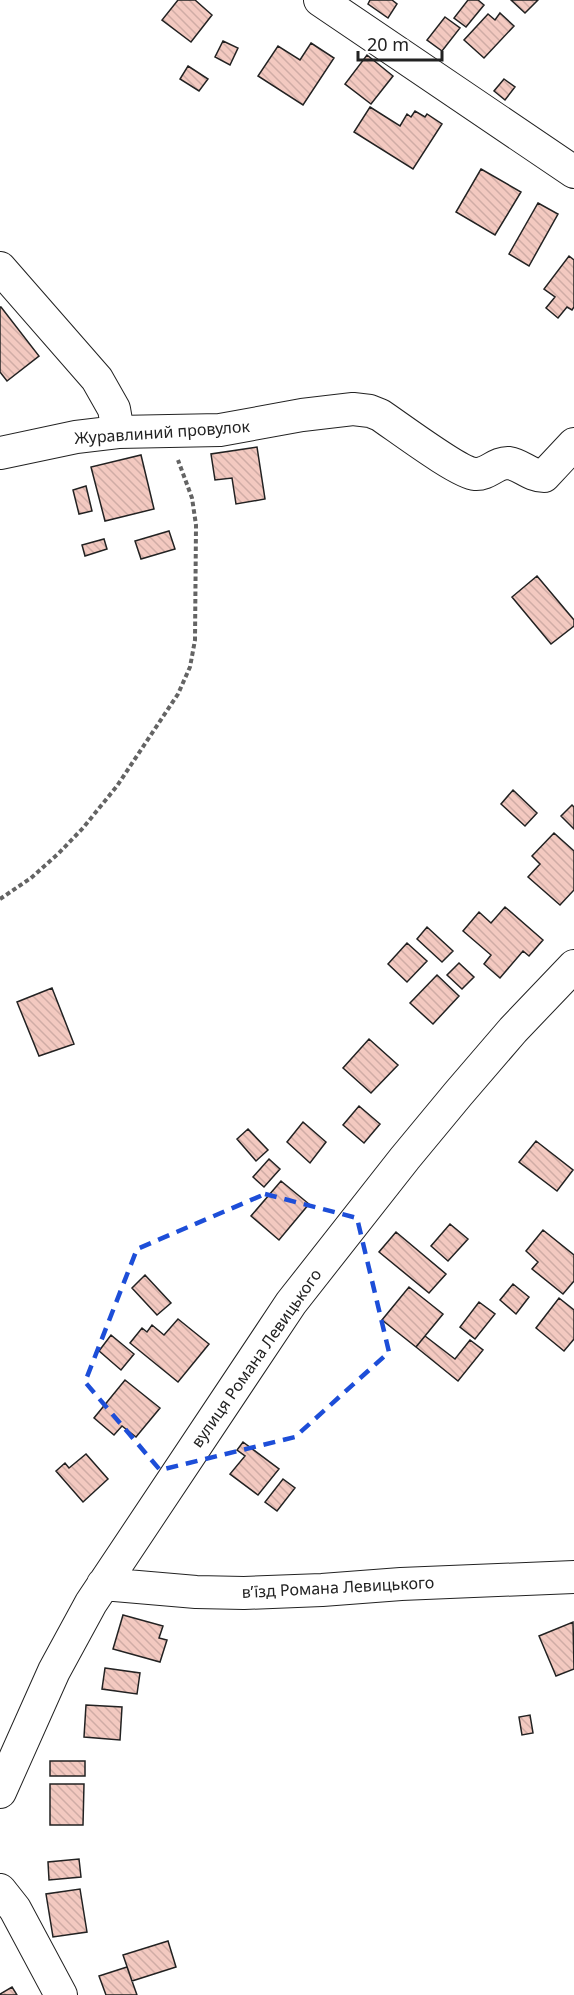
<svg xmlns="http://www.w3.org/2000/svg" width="574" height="1995" viewBox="0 0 574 1995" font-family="'Noto Sans',sans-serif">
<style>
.building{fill:url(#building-back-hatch);stroke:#222;stroke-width:1.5}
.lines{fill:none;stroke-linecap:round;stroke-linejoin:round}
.minor-casing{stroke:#222;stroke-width:34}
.path{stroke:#646464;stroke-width:4;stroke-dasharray:4.5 3;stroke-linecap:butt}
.minor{stroke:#fff;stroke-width:32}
.marked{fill:none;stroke:#1d4ed8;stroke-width:4.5;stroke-dasharray:12 8;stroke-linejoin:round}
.labels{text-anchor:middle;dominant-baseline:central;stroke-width:4.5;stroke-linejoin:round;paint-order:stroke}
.street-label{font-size:16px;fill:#222;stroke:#fff}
</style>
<defs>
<pattern id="building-back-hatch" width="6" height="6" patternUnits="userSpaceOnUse" patternTransform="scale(1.5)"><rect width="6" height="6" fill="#f3c9c0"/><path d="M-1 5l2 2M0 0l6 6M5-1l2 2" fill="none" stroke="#d0aca5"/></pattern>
</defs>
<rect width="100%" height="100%" fill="#fff"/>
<!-- building -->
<path class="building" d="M178,0H195L212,15L191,42L162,20Z
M370,0H392L397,4L388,18L368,4Z
M468,0H478L484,5L466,27L454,18Z
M511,0H538L525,13Z
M500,13L514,26L484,58L464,40L488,14L495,20Z
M445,17L460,28L442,51L427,40Z
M223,41L238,48L230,65L215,57Z
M311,43L334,58L303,105L258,76L278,46L300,60Z
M367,55L393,76L371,104L345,84Z
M188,66L208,79L199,91L180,79Z
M504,79L515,87L505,100L494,91Z
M370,107L400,126L407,114L411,117L415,111L425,117L427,114L442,124L413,169L354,132Z
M481,169L521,192L495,235L456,212Z
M538,203L558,214L529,266L509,254Z
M569,256L574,260V307L572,310L567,307L558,318L546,308L555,297L544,289Z
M0,307H1L39,356L7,381L0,372Z
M257,447L265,499L236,504L232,478L215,480L211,454Z
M141,455L154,509L105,521L91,467Z
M86,486L92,511L79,514L73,490Z
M169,531L175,549L141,559L135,541Z
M104,539L107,549L85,556L82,545Z
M537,576L574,620V626L551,644L512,597Z
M513,790L537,813L525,826L501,804Z
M572,805L574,807V829L561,816Z
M554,833L574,851V890L560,905L528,877L540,864L532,856Z
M505,907L543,940L529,956L523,951L500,978L484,964L491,955L463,931L479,912L491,923Z
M427,927L453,951L442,962L417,939Z
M407,943L427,961L407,982L388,964Z
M459,963L474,977L462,989L447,975Z
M437,975L459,996L433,1024L410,1003Z
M52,988L74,1044L39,1056L17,1002Z
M369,1039L398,1065L371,1093L343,1068Z
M359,1106L380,1124L364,1143L343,1125Z
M303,1122L326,1142L310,1163L287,1142Z
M248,1129L268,1150L256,1161L237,1139Z
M536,1141L573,1170L557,1191L519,1162Z
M269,1159L280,1169L264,1187L253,1177Z
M281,1181L309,1204L279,1240L251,1216Z
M450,1224L468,1239L448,1261L431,1246Z
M543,1230L574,1255V1281L563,1294L532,1269L538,1262L526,1251Z
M396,1232L446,1274L429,1293L379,1252Z
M145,1275L171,1303L157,1315L132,1288Z
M513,1284L529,1297L516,1314L500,1300Z
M409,1287L443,1314L416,1347L382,1320Z
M559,1298L574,1310V1339L564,1351L536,1328Z
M479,1302L495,1314L475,1339L460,1327Z
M178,1319L209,1344L178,1382L130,1343L142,1328L147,1332L152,1325L164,1335Z
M111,1335L134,1354L121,1370L99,1351Z
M425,1336L455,1359L470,1340L483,1350L458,1381L416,1347Z
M125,1380L160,1408L136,1437L122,1426L114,1435L94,1418Z
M243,1442L279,1469L258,1495L230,1474L245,1456L237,1450Z
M86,1454L108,1479L83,1502L56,1471L65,1463L69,1468Z
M283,1479L295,1488L277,1511L265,1502Z
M123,1615L163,1626L159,1638L167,1640L160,1662L113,1649Z
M573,1622L574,1669L556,1676L539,1636Z
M105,1668L140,1673L137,1694L102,1689Z
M86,1705L122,1707L120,1740L84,1737Z
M530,1715L533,1733L522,1735L519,1717Z
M50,1761H85V1776H50Z
M50,1784H84L83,1825H50Z
M79,1859L81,1877L49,1880L48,1862Z
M80,1889L87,1932L53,1937L46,1894Z
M168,1941L176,1967L132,1981L123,1955Z
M127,1967L137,1995H106L99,1976Z
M12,1987L17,1995H0V1994Z"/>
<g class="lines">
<!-- minor casing -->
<g class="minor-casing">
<path id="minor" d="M320,0L574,172
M0,268L97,379L114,409L118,432
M0,453L76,437L118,432L220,430L302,415L353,409L370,411L380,415C398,427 459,473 475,474C488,475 496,462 509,463C522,465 530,476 544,476L574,444
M103,1584L196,1592L244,1593L322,1590L401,1584L574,1577
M0,1792L54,1671L91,1603L291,1303L405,1158L458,1094L513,1030L574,966
M0,1890L15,1909L61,1995"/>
</g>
<!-- path -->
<path class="path" d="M0,899L31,878L59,853L83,828L117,786L178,694L190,667L195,640L196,525L192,498L178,460"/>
<!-- minor -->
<use href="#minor" class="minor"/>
</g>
<!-- marked area -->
<path class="marked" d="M265,1194L357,1218L389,1352L295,1437L160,1470L85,1382L137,1249Z"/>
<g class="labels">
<!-- street labels -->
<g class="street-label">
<text transform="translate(162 432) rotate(-4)">Журавлиний провулок</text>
<text transform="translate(256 1358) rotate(-55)">вулиця Романа Левицького</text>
<text transform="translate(338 1587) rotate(-3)">в’їзд Романа Левицького</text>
</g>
</g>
<!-- scale -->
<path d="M358 51v9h84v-9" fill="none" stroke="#222222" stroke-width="3"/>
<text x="367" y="51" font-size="18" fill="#222222" stroke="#ffffff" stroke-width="4.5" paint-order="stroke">20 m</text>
</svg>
